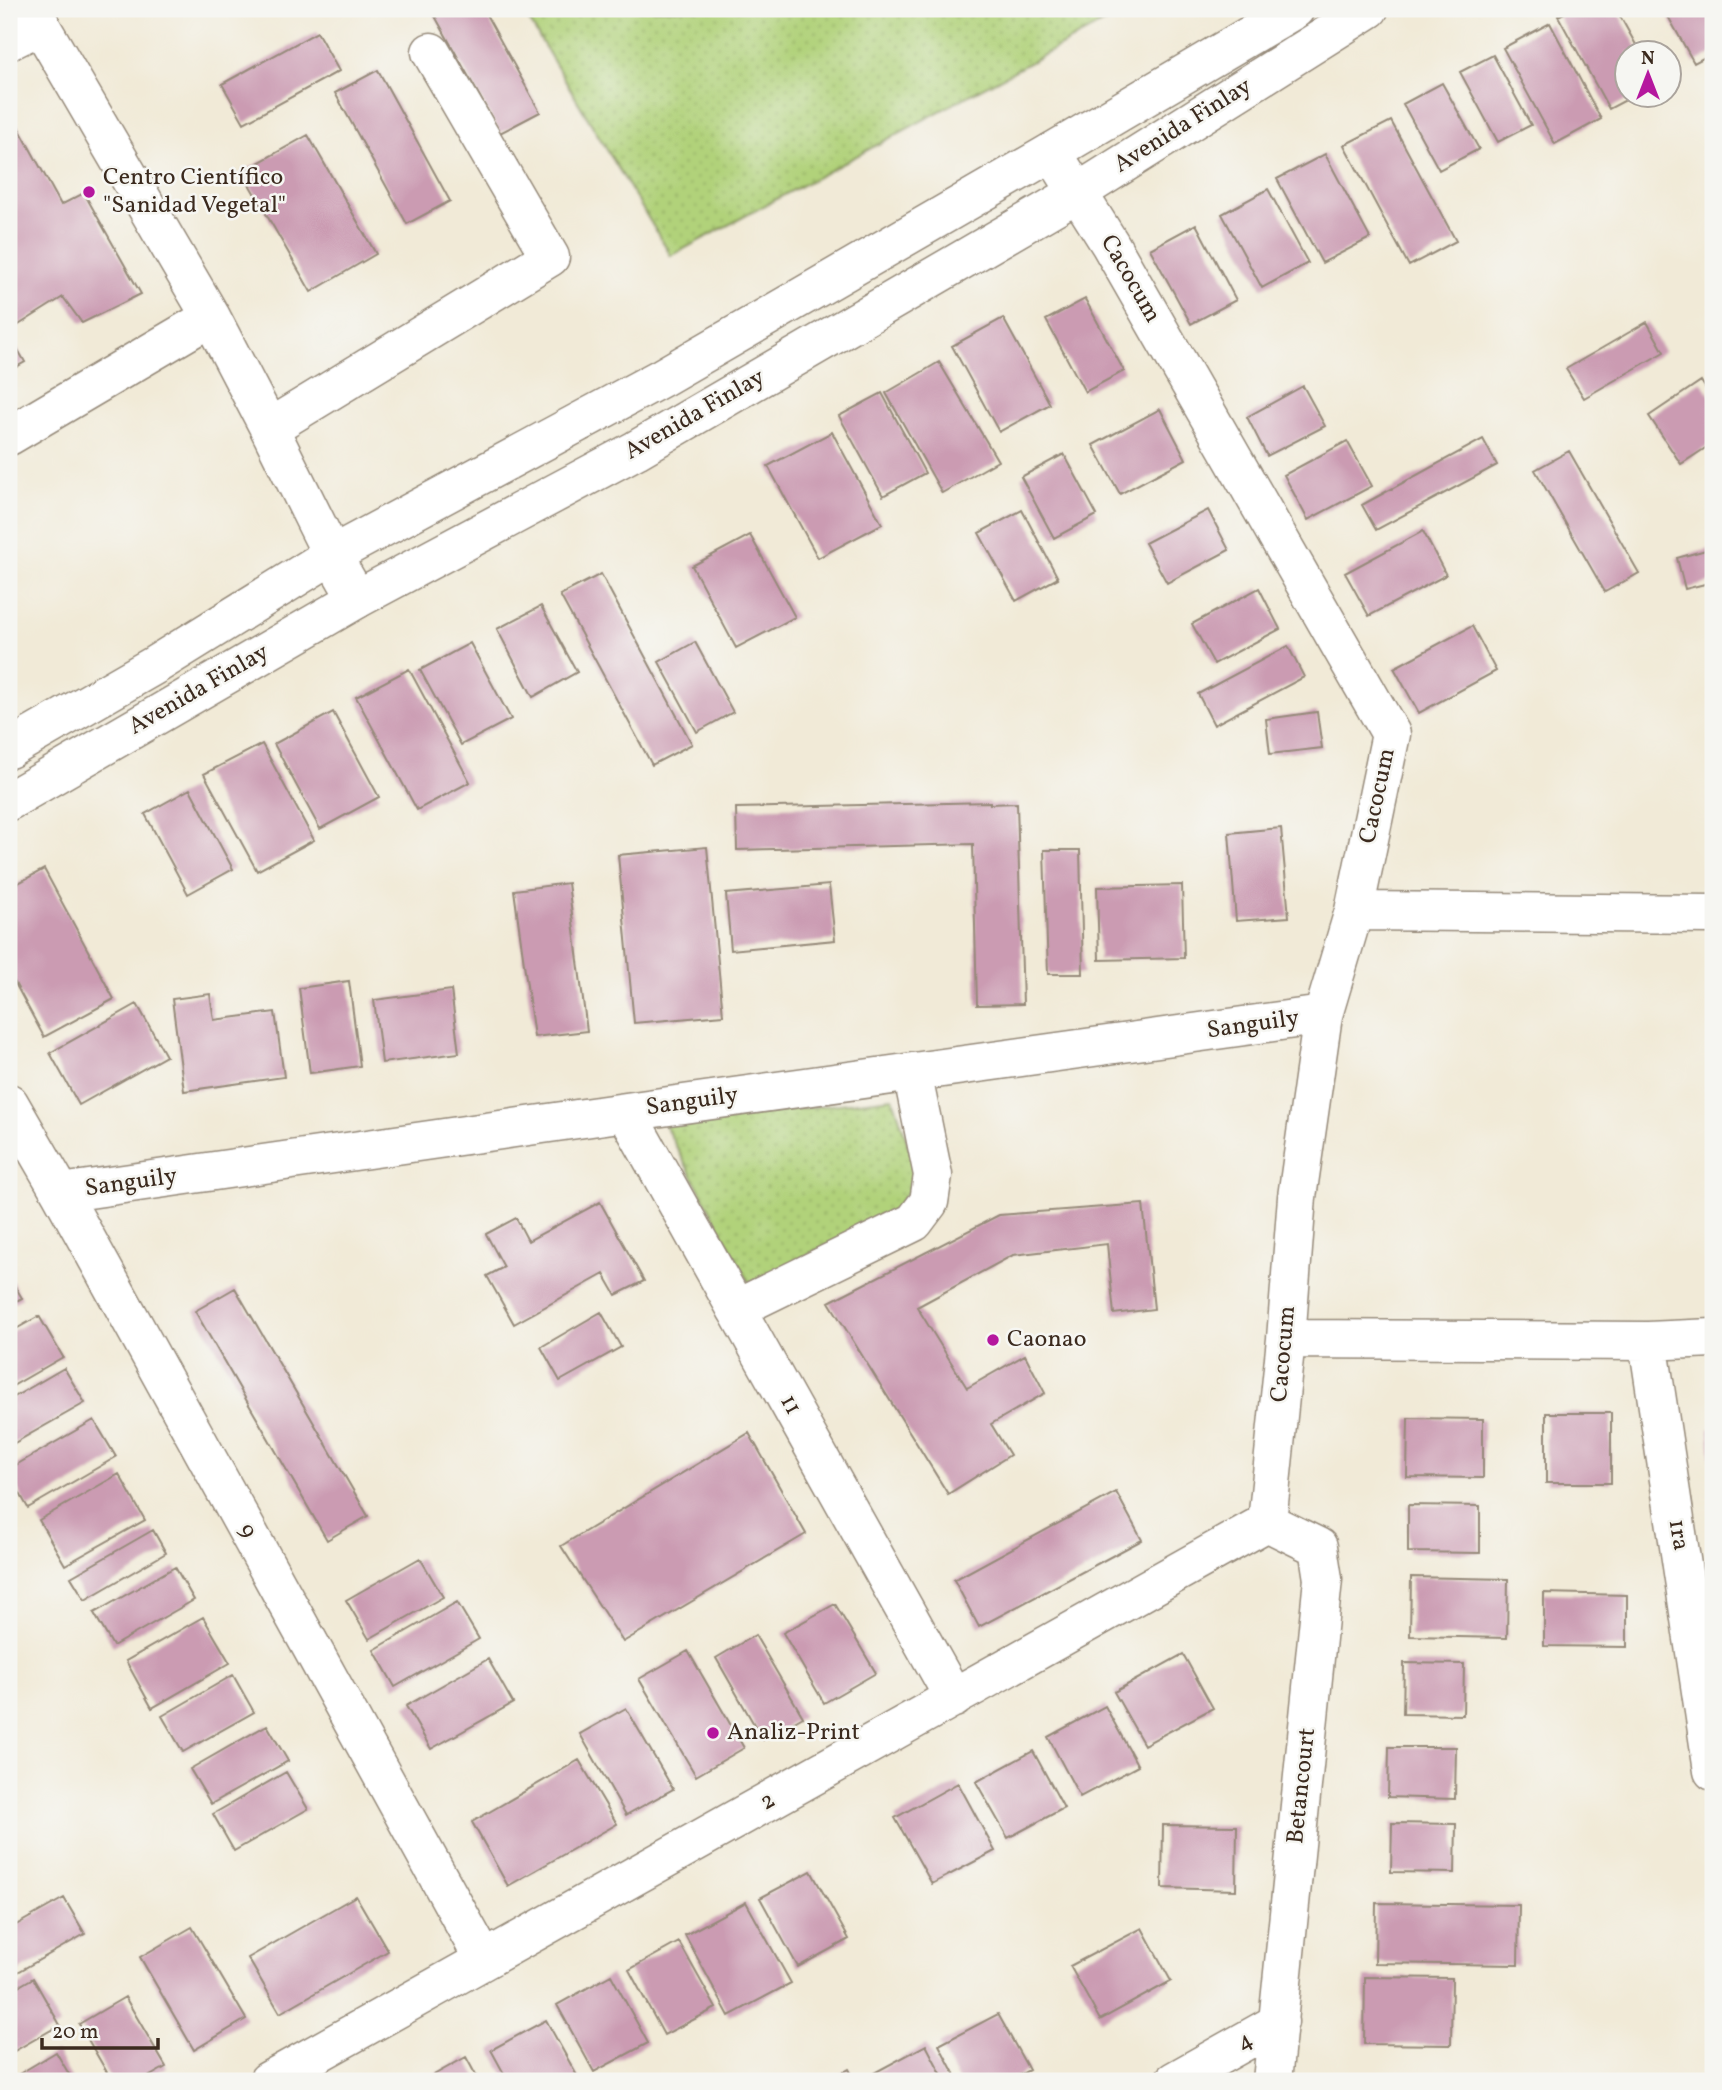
<svg xmlns="http://www.w3.org/2000/svg" width="1722" height="2090" viewBox="0 0 1722 2090" font-family="Vollkorn,serif">
<style>
.green{fill:url(#green-dots);stroke:#767e4c;stroke-width:2}
.building{fill:#cb9bb2}
.lines{fill:none;stroke-linecap:round;stroke-linejoin:round}
.minor-casing{stroke:#968a7a;stroke-width:41}
.major-casing{stroke:#968a7a;stroke-width:41}
.minor{stroke:#fff;stroke-width:38}
.major{stroke:#fff;stroke-width:38}
.poi-dot{fill:#b5179e;stroke:#f6f6f2;stroke-width:2.5}
.labels{text-anchor:middle;dominant-baseline:central;stroke-width:5;stroke-linejoin:round;paint-order:stroke}
.street-label{font-size:24px;fill:#3b2a1e;stroke:#f6f6f2}
.poi-label{font-size:24px;fill:#3b2a1e;stroke:#f6f6f2;text-anchor:start}
</style>
<defs>
<pattern id="green-dots" width="8" height="8" patternUnits="userSpaceOnUse" patternTransform="scale(1.75)"><rect width="8" height="8" fill="#b1d27a"/><path d="M2 2h.1M6 6h.1" fill="none" stroke="#99b469" stroke-width="1.8" stroke-linecap="round"/></pattern>
</defs>
<rect width="100%" height="100%" fill="#f6f6f2"/>
<filter id="ink" filterUnits="userSpaceOnUse"><feTurbulence type="fractalNoise" baseFrequency=".0143" numOctaves="2"/><feDisplacementMap in="SourceGraphic" scale="14" xChannelSelector="R" yChannelSelector="G"/><feConvolveMatrix kernelMatrix="1 2 1 2 8 2 1 2 1" color-interpolation-filters="sRGB"/></filter>
<filter id="wash" filterUnits="userSpaceOnUse"><feTurbulence type="fractalNoise" baseFrequency=".00686" numOctaves="4" result="noise"/><feDisplacementMap in="SourceGraphic" scale="28" xChannelSelector="R" yChannelSelector="G"/><feGaussianBlur stdDeviation="1.57" result="paint"/><feColorMatrix in="noise" values="0 0 0 0 0 0 0 0 0 0 0 0 0 0 0 0 0 1.4 0 .05"/><feComposite in="paint" operator="in"/></filter>
<g filter="url(#wash)">
<rect width="100%" height="100%" fill="#f1ead7"/>
<!-- green -->
<path class="green" d="M522,9H1129L671,256Z
M893,1098L913,1159V1185L891,1213L750,1284L664,1124Z"/>
<g id="blocks">
<!-- building -->
<path class="building" d="M431,9H483L540,112L500,133Z
M1572,9H1616L1640,52H1628V94H1637L1609,109L1558,16Z
M1664,9H1713V53L1694,63Z
M1550,23L1601,119L1555,144L1503,48Z
M317,32L339,71L244,123L222,84Z
M1493,55L1531,125L1498,142L1460,72Z
M378,70L450,201L407,224L335,93Z
M1442,83L1479,149L1439,170L1403,104Z
M9,110L61,205L84,193L141,294L82,323L63,297L9,331Z
M1391,121L1456,241L1409,266L1344,145Z
M308,135L376,254L311,292L242,172Z
M1325,154L1370,238L1322,263L1277,179Z
M1268,189L1308,263L1262,288L1222,214Z
M1196,224L1236,300L1191,324L1150,249Z
M1085,299L1124,371L1085,392L1046,320Z
M1003,318L1050,404L999,432L952,346Z
M1647,322L1664,352L1584,398L1566,369Z
M9,334L25,362L9,371Z
M939,362L998,461L942,493L886,393Z
M1701,381L1713,400V443L1681,464L1649,416Z
M1303,386L1325,426L1267,456L1247,417Z
M882,393L925,473L883,496L839,416Z
M1160,409L1186,459L1120,494L1093,445Z
M832,432L882,524L818,558L768,466Z
M1483,439L1497,465L1376,530L1362,505Z
M1347,441L1372,486L1308,520L1284,475Z
M1569,451L1639,573L1605,592L1535,470Z
M1064,454L1097,515L1054,538L1021,477Z
M1022,510L1058,578L1016,601L979,533Z
M1208,510L1229,550L1167,583L1145,543Z
M1423,531L1446,575L1369,616L1345,573Z
M750,535L795,617L736,648L692,566Z
M1713,548V582L1685,589L1677,558Z
M601,574L692,744L652,765L560,595Z
M1259,588L1280,629L1214,664L1192,624Z
M541,606L577,672L533,697L497,629Z
M1472,626L1496,671L1419,713L1394,668Z
M695,642L733,712L697,732L659,662Z
M470,643L511,719L461,745L420,670Z
M1288,646L1304,677L1214,725L1198,694Z
M409,669L470,782L417,810L356,697Z
M333,712L379,797L320,829L274,744Z
M1317,712L1322,748L1270,754L1266,719Z
M262,744L314,840L257,871L204,774Z
M190,789L233,869L188,894L145,814Z
M990,802V804L1017,803L1023,1004L977,1005L973,844L737,850L736,808Z
M1281,828L1289,917L1236,921L1229,833Z
M707,847L723,1015L634,1023L618,855Z
M1044,850H1080L1083,974H1048Z
M44,869L114,999L44,1037L9,972V888Z
M568,883L587,1031L534,1037L514,890Z
M829,885L835,940L731,950L726,894Z
M1182,885L1184,958L1099,960L1097,887Z
M349,981L360,1066L310,1073L299,988Z
M451,990L459,1053L382,1063L374,1000Z
M210,994L214,1020L275,1012L284,1077L184,1091L172,999Z
M137,1004L166,1056L79,1105L50,1053Z
M600,1202L644,1281L616,1295L604,1274L514,1324L487,1276L504,1267L486,1234L516,1218L528,1241Z
M1143,1204L1154,1309L1114,1314L1107,1244L1013,1255L917,1307L967,1388L1025,1355L1045,1393L991,1424L1010,1455L948,1494L829,1302L999,1215Z
M9,1276L22,1298L9,1305Z
M235,1288L368,1516L327,1540L195,1311Z
M601,1312L621,1347L560,1381L541,1347Z
M39,1316L63,1357L9,1388V1333Z
M64,1368L85,1403L9,1446V1400Z
M1546,1413H1611V1483H1546Z
M1408,1418L1483,1419V1478L1407,1477Z
M94,1420L116,1457L28,1508L9,1474V1469Z
M1713,1428V1459H1711L1709,1429Z
M749,1433L806,1534L623,1642L561,1546Z
M119,1474L145,1520L65,1565L39,1520Z
M1116,1492L1142,1540L979,1627L954,1580Z
M1408,1505L1480,1506V1553L1408,1552Z
M153,1530L166,1553L85,1600L71,1577Z
M420,1558L443,1597L369,1639L346,1600Z
M175,1567L194,1600L113,1646L94,1613Z
M1411,1577L1508,1579L1507,1638L1410,1636Z
M1544,1593L1627,1595V1647L1544,1646Z
M457,1602L479,1639L395,1687L374,1650Z
M835,1604L876,1673L824,1703L783,1633Z
M203,1617L230,1663L152,1708L126,1661Z
M755,1635L803,1717L763,1740L716,1658Z
M688,1651L744,1748L696,1776L639,1679Z
M1183,1654L1213,1708L1144,1745L1114,1692Z
M488,1659L513,1703L431,1749L406,1706Z
M1404,1663L1464,1664L1463,1715L1403,1714Z
M233,1675L254,1712L183,1752L162,1716Z
M1105,1706L1138,1766L1080,1797L1048,1737Z
M626,1708L673,1789L626,1815L580,1734Z
M267,1725L288,1761L211,1804L190,1769Z
M1389,1747H1456L1455,1799L1388,1797Z
M1033,1751L1064,1808L1008,1838L976,1782Z
M579,1760L617,1824L508,1886L472,1822Z
M286,1772L308,1809L234,1851L213,1814Z
M958,1783L995,1851L932,1884L895,1818Z
M1392,1823L1456,1824L1455,1873L1391,1872Z
M1163,1825L1237,1826L1236,1890L1162,1888Z
M811,1871L849,1939L798,1967L760,1898Z
M356,1896L388,1951L280,2013L248,1958Z
M64,1898L85,1934L9,1977V1929Z
M746,1902L791,1983L729,2016L685,1935Z
M1376,1903L1519,1905L1518,1965L1375,1963Z
M192,1927L246,2019L194,2050L140,1957Z
M1142,1928L1171,1981L1100,2020L1070,1966Z
M679,1942L716,2008L664,2035L629,1970Z
M611,1975L648,2043L594,2072L557,2005Z
M1365,1977L1452,1978L1451,2045L1364,2044Z
M33,1978L60,2025L9,2054V1992Z
M125,1997L166,2067L141,2081H112L79,2024Z
M998,2014L1029,2070L1009,2081H958L939,2045Z
M546,2020L580,2081H508L491,2050Z
M926,2045L945,2081H878L874,2073Z
M56,2052L73,2081H9V2080Z
M466,2057L479,2081H423Z
M849,2069L855,2081H827Z"/>
</g>
</g>
<g filter="url(#ink)">
<use href="#blocks" fill-opacity="0" stroke="#968a7a" stroke-width="2"/>
<g class="lines">
<!-- minor casing -->
<g class="minor-casing">
<path id="minor" d="M31,9L211,317L269,428L332,555L357,599
M9,41L41,25
M1052,152L1110,244L1391,734L1354,911L1323,1015L1297,1197L1286,1339L1267,1522
M269,428L550,257L431,52
M9,436L211,317
M1354,911L1713,914
M9,1103L61,1193L484,1960
M626,1112L954,1698
M61,1193L626,1112L1323,1015
M736,1309L914,1222L929,1202L933,1175L912,1072
M1286,1339L1648,1341L1713,1338
M1648,1341L1713,1771
M1267,1522L1318,1547L1323,1579L1272,2081
M268,2081L1267,1522
M1174,2081L1279,2022"/>
</g>
<!-- major casing -->
<g class="major-casing">
<path id="major" d="M9,749L155,665L332,555L663,377L1052,152L1295,9
M9,801L357,599L636,450L1077,193L1369,9"/>
</g>
<!-- minor -->
<use href="#minor" class="minor"/>
<!-- major -->
<use href="#major" class="major"/>
</g>
</g>
<!-- markers -->
<g class="poi-dot">
<circle cx="89" cy="192" r="7"/>
<circle cx="993" cy="1340" r="7"/>
<circle cx="713" cy="1733" r="7"/>
</g>
<g class="labels">
<!-- street labels -->
<g class="street-label">
<text transform="translate(1183 126) rotate(-32)">Avenida Finlay</text>
<text transform="translate(1130 279) rotate(60)">Cacocum</text>
<text transform="translate(695 415) rotate(-30)">Avenida Finlay</text>
<text transform="translate(199 690) rotate(-30)">Avenida Finlay</text>
<text transform="translate(1378 796) rotate(-78)">Cacocum</text>
<text transform="translate(1253 1025) rotate(-8)">Sanguily</text>
<text transform="translate(692 1102) rotate(-8)">Sanguily</text>
<text transform="translate(131 1183) rotate(-8)">Sanguily</text>
<text transform="translate(1284 1354) rotate(-85)">Cacocum</text>
<text transform="translate(790 1405) rotate(61)">11</text>
<text transform="translate(247 1531) rotate(61)">9</text>
<text transform="translate(1678 1535) rotate(81)">1ra</text>
<text transform="translate(1302 1786) rotate(-84)">Betancourt</text>
<text transform="translate(768 1802) rotate(-29)">2</text>
<text transform="translate(1245 2042) rotate(-30)">4</text>
</g>
<!-- poi labels -->
<g class="poi-label">
<text x="103" y="178">Centro Científico<tspan x="103" dy="28">"Sanidad Vegetal"</tspan></text>
<text x="1007" y="1340">Caonao</text>
<text x="727" y="1733">Analiz-Print</text>
</g>
</g>
<!-- margin -->
<rect width="1722" height="2090" fill="none" stroke="#f6f6f2" stroke-width="35"/>
<!-- north arrow -->
<g transform="translate(1648 74)"><circle r="33" fill="#f6f6f2" stroke="#aba49d" stroke-width="2"/>
<path d="M0-5L12 26L0 18L-12 26Z" fill="#b5179e"/>
<text y="-10" font-size="19" font-weight="bold" text-anchor="middle" fill="#3b2a1e">N</text>
</g>
<!-- scale -->
<path d="M42 2038v10h116v-10" fill="none" stroke="#3b2a1e" stroke-width="3.5"/>
<text x="52" y="2038" font-size="21" fill="#3b2a1e" stroke="#f6f6f2" stroke-width="5" paint-order="stroke">20 m</text>
</svg>
